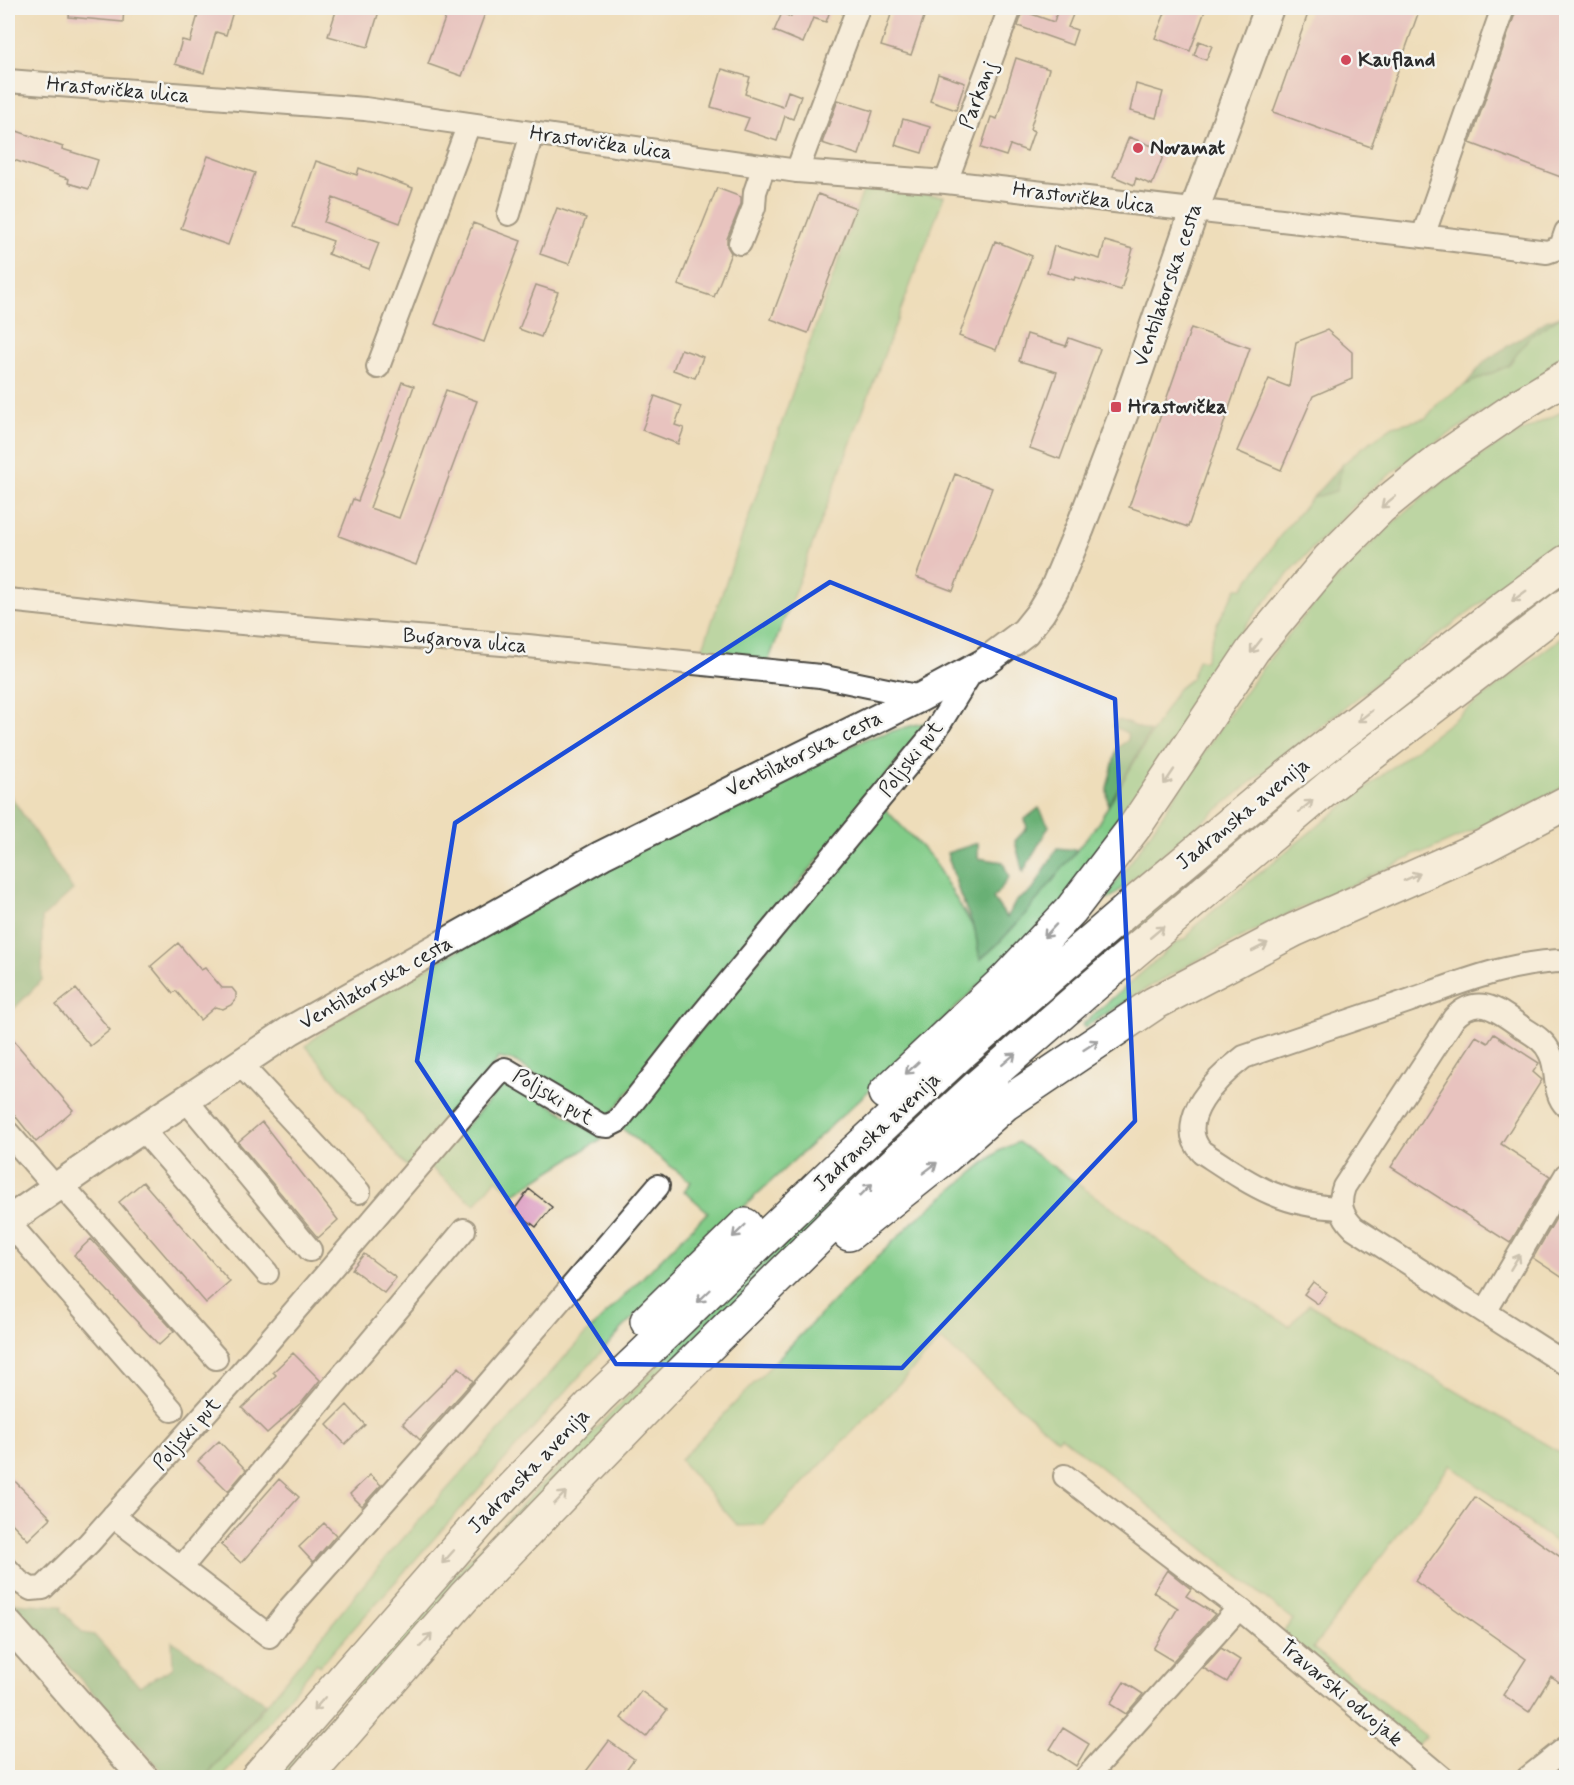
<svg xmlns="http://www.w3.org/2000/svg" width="1574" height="1785" viewBox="0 0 1574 1785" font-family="Mynerve,sans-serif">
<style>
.green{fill:#82cc88;stroke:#567c5a;stroke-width:1.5}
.forest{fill:#69b074;stroke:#4a6e50;stroke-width:1.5}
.building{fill:#dfa4c6}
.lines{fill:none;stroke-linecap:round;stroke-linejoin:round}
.minor-casing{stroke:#484640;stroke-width:26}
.major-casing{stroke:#484640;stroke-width:32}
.highway-casing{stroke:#484640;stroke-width:36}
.minor{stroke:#fff;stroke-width:22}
.major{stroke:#fff;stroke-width:28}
.highway{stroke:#fff;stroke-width:33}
.oneway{stroke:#a0a0a0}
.marked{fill:none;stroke:#1d4ed8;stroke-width:4.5;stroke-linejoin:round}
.poi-dot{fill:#d1495b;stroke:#f6f6f2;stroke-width:2}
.labels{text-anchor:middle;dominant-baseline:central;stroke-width:5;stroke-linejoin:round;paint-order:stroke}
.poi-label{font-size:21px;font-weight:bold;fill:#2b2b2b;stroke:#f6f6f2;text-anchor:start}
.street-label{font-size:21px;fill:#2b2b2b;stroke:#f6f6f2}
</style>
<rect width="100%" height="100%" fill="#f6f6f2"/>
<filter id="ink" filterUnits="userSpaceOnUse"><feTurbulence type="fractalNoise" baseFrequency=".0167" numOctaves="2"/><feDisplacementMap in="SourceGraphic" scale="12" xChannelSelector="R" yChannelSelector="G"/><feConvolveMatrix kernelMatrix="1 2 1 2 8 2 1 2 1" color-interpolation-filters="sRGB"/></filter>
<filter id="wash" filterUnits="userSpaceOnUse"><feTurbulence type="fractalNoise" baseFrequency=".008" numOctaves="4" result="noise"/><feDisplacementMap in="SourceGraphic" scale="24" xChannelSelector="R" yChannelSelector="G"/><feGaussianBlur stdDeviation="1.35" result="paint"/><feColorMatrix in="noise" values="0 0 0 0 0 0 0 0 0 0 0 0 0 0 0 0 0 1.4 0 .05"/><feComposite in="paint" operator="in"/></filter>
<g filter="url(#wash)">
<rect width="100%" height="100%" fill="#eeddba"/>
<!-- green -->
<path class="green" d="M864,188L944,196L768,662L700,656Z
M1566,312V365L1497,404L1419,453L1372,488L1329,531L1290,572L1246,625L1197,705L1068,898L903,1059L752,1199L621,1330L320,1666L317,1663L223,1777L206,1778L384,1560L579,1341L708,1212L684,1191L691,1182L620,1127L884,808L931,857L975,930L980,960L997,945L1026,913L1097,825L1177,690L1191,679L1198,660L1205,661L1217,623L1237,588H1243L1285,529L1312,498L1336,491L1342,465L1363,447L1393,426L1426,418L1440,401L1465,385L1508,366L1529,337Z
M1566,410V540C1409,654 1257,775 1109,899L1106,896C1161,823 1206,743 1261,670C1322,589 1393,513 1478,457C1506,439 1536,424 1566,410Z
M1566,582V590L1300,798L402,1646L287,1777L277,1778L452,1577L528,1498L761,1260L966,1068L1229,843L1443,673Z
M1566,634V786L1530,805L1423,853L1420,852L1412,855L1410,858L1292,912L1220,948L1154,984L1085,1027L1082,1025L1176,943L1187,938L1194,927C1315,826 1440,729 1566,634Z
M930,722L609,1116L589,1111L515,1061L499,1058L409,1169L306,1046C317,1034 331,1027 343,1016L611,863L868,738C889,733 908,725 930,722Z
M509,1079L603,1138L514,1194L496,1179L475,1205L429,1166Z
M1018,1142L1203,1272L1289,1326L1309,1304L1564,1455L1566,1451V1550L1450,1465L1313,1648L1426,1736L1415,1746L1280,1635L1293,1620L1061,1436L1058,1440L941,1340L763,1525L738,1526L680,1460L846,1288L914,1221L999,1151Z"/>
<!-- forest -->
<path class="forest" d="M1561,316L1529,337L1508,366L1465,385L1485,361L1546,321Z
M1342,465L1336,491L1312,498Z
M1119,720L1150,732L1108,806L1107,788L1117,748L1128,740L1127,733L1113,726Z
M8,792L73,890L42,918V980L8,1015Z
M1039,808L1049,826L1023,872L1015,841L1027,828L1025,819Z
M978,843V858L1003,862L1009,878L993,898L1007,918L1016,901L1033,890L1057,848L1077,850C1046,889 1017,928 980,960L975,930L960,895L947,853Z
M13,1603L62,1606V1611L83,1633L94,1635L139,1686L173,1668L172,1641L265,1703L206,1777H167Z"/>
<g id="blocks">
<!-- building -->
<path class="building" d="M70,8H124L123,22L69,17Z
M200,8H234L226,35L216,32L204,73L175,64L182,40L190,42Z
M337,8H380L368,47L328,36Z
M449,8H487L462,76L428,64Z
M790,8H831L826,22L813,18L803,43L774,31L782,13L791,17L793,12L789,10Z
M893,8H927L911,55L881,46Z
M1058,8L1074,12L1068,27L1077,30L1072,45L1018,26L1023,11L1054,22Z
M1167,8H1206L1190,51L1155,38Z
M1310,8H1420L1371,147L1273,112Z
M1517,8H1566V179L1470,143Z
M1199,41L1212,46L1206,60L1194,55Z
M1016,58L1049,69L1030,129L1034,131L1027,151L1010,145L1006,156L981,148L991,117L997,119Z
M722,69L750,77L745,94L783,107L788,91L801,96L793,119L785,116L777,141L744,130L749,118L711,107Z
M938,74L965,83L956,110L930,101Z
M1136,84L1163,92L1156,118L1130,111Z
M838,100L873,111L859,155L822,143Z
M903,119L930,127L922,153L895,145Z
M11,129L63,147L62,149L98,160L89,189L68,183L69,179L8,158V138Z
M1129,137L1165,151L1152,185L1136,178L1134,185L1113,176Z
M208,156L255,173L228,245L181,228Z
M316,161L357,175L359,168L413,188L400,223L333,198L324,222L379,243L369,269L328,254L333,241L293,227Z
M717,188L741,197V204L727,239V246L731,253L714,297L678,285Z
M818,194L856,208L808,333L771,319Z
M557,208L586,218L569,264L540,254Z
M473,223L521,241L484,342L435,324Z
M995,241L1032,256L996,350L959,336Z
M1105,241L1133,249L1121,290L1075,277L1074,280L1047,272L1054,246L1100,259Z
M536,285L558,292L541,337L519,329Z
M1191,328L1250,348L1188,527L1129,507Z
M1327,330L1352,352V379L1313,396L1281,470L1237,451L1269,379L1289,387L1296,342Z
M1027,334L1066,346L1069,338L1100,349L1060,459L1030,448L1057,372L1019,361Z
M681,349L703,357L695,378L673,370Z
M402,382L414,386L370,508L399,518L446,390L477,401L416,565L339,536L353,499L358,501Z
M655,396L682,406L675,425L684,428L678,444L642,430Z
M955,474L992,488L953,591L916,577Z
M178,943L201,970L205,968L222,988H232L236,993V999L231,1005L223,1009L215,1007L200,1020L176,991L173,993L151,966Z
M76,989L110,1030L90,1046L56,1005Z
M8,1034L73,1110L36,1142L8,1107Z
M1494,1034L1539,1063L1533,1072L1542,1080L1501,1144L1550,1176L1510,1243L1391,1167L1476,1036L1488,1043Z
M262,1122L338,1220L318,1238L238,1142Z
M143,1182L230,1282L206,1303L119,1202Z
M529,1189L552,1207L536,1227L514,1210Z
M1566,1201V1280L1533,1258Z
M91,1239L174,1331L159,1345L74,1255Z
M364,1254L396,1278L384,1293L352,1269Z
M1313,1282L1327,1292L1318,1304L1304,1294Z
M293,1353L320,1380L303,1401L267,1433L242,1408L276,1375L273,1372Z
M459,1367L473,1381L420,1440L403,1423Z
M347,1405L365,1425L345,1444L327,1425Z
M219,1441L246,1470L228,1491L198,1461Z
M8,1474L51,1518L28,1540L8,1519Z
M370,1475L381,1485L362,1506L350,1494Z
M279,1479L299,1497L241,1563L221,1545Z
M1475,1497L1566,1561V1687L1551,1676L1529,1712L1503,1695L1526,1659L1415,1581Z
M324,1523L336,1535L313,1562L299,1547Z
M1167,1570L1191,1589L1186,1596L1215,1614L1173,1661L1153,1649L1178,1608L1153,1592Z
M1221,1648L1240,1660L1227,1682L1203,1668Z
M1124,1682L1143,1694L1126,1714L1110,1704Z
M641,1691L667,1710L646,1737L621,1718Z
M1063,1728L1089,1744L1076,1766L1050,1749Z
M609,1741L634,1759L620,1778H581Z"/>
</g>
</g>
<g filter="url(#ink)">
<use href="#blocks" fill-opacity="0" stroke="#484640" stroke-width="1.5"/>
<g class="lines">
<!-- minor casing -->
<g class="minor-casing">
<path id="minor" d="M8,81L365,109L797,171L946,182L1423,236L1547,252L1561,247L1566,232
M797,171L858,8
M946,182L1010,8
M509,214L532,133
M1423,236L1503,8
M740,243L754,207L755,192L764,166
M378,367L469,124
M8,600L168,617L528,646L820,676L921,697
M240,1064L359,1192
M186,1100L310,1250
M1566,1106C1552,1092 1559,1070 1550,1053C1545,1041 1534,1035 1523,1028C1500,1012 1479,992 1454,1018L1344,1187C1338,1204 1341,1215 1354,1228L1566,1364
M142,1129L267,1273
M8,1133L56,1188
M61,1184L216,1358
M1341,1208C1280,1206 1251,1184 1202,1152C1172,1121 1219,1076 1244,1057C1298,1038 1353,1020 1408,1001C1459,983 1512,961 1566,961
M8,1222L172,1410
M1485,1312L1566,1175
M1065,1476L1239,1608L1442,1778
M113,1516L269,1636L289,1609L477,1397L658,1186
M181,1568L464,1230
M8,1570L18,1581L31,1589L43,1588L89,1543L243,1371L501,1071L505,1069L600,1125L608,1126L618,1121L695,1023L934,733L974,668
M1086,1778L1239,1608
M1528,1778L1566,1748"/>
</g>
<!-- major casing -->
<g class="major-casing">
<path id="major" d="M8,1221L100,1157L291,1030L602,855L921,697L984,663L1025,632L1041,612L1054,590L1080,528L1128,402L1194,211L1269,8
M8,1624L144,1778"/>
</g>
<!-- highway casing -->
<g class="highway-casing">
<path id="highway" d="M885,1093L1006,979L1071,910L1136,825L1253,650L1328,560L1380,508L1433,465L1520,405L1566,377
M849,1234L942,1160L1005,1104L1155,1003L1294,930L1484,846L1566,803
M647,1321L745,1225
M257,1778L487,1514L599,1397L849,1157L960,1054L1135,903L1279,783L1506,606L1566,562
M306,1778L464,1597L660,1394L881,1176L977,1087L1086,992L1330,786L1566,605"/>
</g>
<!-- minor -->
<use href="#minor" class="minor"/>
<!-- major -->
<use href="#major" class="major"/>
<!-- highway -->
<use href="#highway" class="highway"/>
</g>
<!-- one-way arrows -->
<defs><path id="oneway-shaft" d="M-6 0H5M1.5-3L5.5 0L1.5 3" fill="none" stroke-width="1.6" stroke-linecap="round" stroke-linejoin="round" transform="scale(1.5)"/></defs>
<g class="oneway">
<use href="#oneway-shaft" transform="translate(1388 502) rotate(141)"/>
<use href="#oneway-shaft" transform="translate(1519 596) rotate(144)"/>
<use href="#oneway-shaft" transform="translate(1256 646) rotate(128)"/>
<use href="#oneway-shaft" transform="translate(1365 716) rotate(142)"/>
<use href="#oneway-shaft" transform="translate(1169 777) rotate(124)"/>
<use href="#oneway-shaft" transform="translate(1306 806) rotate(-40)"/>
<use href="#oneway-shaft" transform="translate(1412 877) rotate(-24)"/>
<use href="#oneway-shaft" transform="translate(1050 931) rotate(133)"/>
<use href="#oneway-shaft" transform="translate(1157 932) rotate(-40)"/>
<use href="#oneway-shaft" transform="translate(1260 947) rotate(-27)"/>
<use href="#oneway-shaft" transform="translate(1091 1045) rotate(-33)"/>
<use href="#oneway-shaft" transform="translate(1009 1059) rotate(-41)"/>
<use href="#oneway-shaft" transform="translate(912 1068) rotate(137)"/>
<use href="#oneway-shaft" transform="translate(930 1168) rotate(-37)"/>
<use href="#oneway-shaft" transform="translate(866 1190) rotate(-45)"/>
<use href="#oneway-shaft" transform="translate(739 1231) rotate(136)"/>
<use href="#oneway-shaft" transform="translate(1515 1262) rotate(-59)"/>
<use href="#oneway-shaft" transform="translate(704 1296) rotate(136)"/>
<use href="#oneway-shaft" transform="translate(560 1498) rotate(-46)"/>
<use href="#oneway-shaft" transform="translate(448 1557) rotate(132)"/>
<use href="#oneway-shaft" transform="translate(426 1640) rotate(-49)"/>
<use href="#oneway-shaft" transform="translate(319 1704) rotate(131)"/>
</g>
</g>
<!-- marked area -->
<path d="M0 0H1574V1785H0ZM830,582L1115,699L1135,1121L902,1368L616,1364L417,1061L455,823Z" fill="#eeddba" fill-opacity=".55" fill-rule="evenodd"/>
<path class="marked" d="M830,582L1115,699L1135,1121L902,1368L616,1364L417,1061L455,823Z"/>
<!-- markers -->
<g class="poi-dot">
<circle cx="1346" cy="60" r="6"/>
<circle cx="1138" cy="148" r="6"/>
<rect x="1110" y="401" width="12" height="12" rx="3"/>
</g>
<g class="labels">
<!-- poi labels -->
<g class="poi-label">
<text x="1358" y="60">Kaufland</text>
<text x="1150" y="148">Novamat</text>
<text x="1128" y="407">Hrastovička</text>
</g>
<!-- street labels -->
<g class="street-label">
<text transform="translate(118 90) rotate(5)">Hrastovička ulica</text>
<text transform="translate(978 95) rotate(-70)">Parkanj</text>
<text transform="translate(601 143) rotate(8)">Hrastovička ulica</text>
<text transform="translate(1084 198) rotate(7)">Hrastovička ulica</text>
<text transform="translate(1168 285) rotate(-71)">Ventilatorska cesta</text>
<text transform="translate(465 641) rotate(5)">Bugarova ulica</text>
<text transform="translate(804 754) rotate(-26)">Ventilatorska cesta</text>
<text transform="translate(911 759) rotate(-52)">Poljski put</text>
<text transform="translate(1243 814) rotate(-39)">Jadranska avenija</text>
<text transform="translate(376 983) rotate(-29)">Ventilatorska cesta</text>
<text transform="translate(553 1097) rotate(31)">Poljski put</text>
<text transform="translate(877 1132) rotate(-43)">Jadranska avenija</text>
<text transform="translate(187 1434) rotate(-48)">Poljski put</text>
<text transform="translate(529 1471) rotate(-46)">Jadranska avenija</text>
<text transform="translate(1341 1693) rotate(40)">Travarski odvojak</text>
</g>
</g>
<!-- margin -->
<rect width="1574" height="1785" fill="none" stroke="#f6f6f2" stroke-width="30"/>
</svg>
